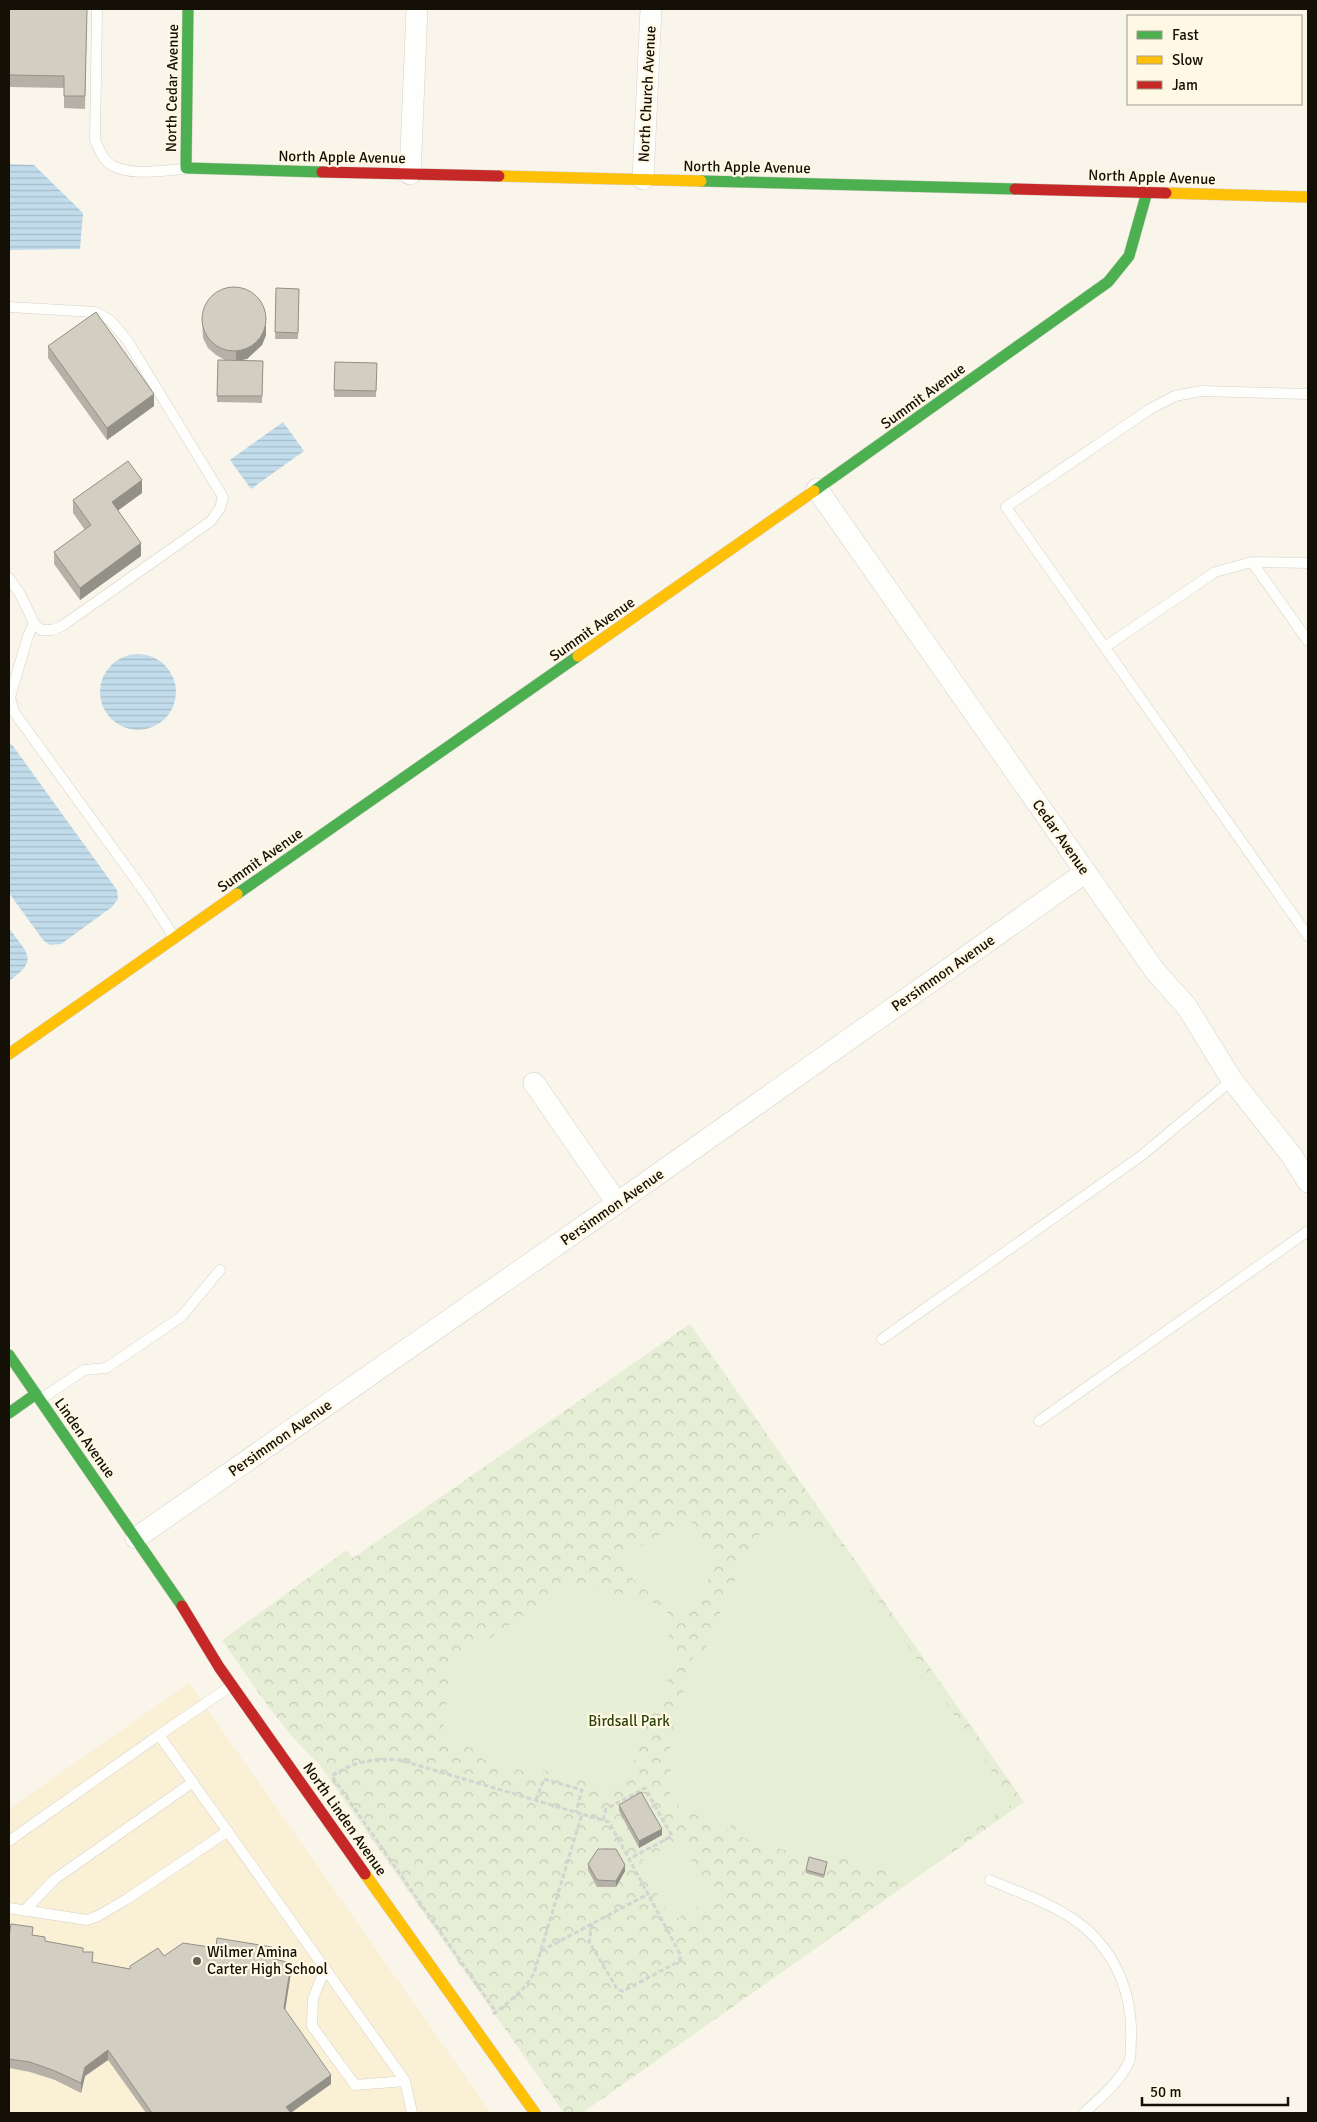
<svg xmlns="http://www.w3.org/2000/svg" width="1317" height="2122" viewBox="0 0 1317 2122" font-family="Signika,sans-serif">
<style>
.built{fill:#faf0d5}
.park{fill:url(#park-crowns)}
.pitch{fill:#e7eed6}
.water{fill:url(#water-rules)}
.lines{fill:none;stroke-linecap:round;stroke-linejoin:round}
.lane-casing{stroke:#d5d1c6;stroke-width:11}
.street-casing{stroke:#d5d1c6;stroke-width:22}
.fast-casing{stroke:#d5d1c6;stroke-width:12}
.slow-casing{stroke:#d5d1c6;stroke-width:12}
.jam-casing{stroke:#d5d1c6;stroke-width:12}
.path{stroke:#d4d4d0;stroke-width:3;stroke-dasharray:5 2.5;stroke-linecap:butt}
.lane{stroke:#fefefc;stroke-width:10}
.street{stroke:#fefefc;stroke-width:21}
.fast{stroke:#4caf50;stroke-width:11}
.slow{stroke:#ffc107;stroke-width:11}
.jam{stroke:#c62828;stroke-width:11}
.wall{fill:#b5b1a7}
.shaded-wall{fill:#939088}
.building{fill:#d2cec2;stroke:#939088}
.poi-dot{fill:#646055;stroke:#fff8e4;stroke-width:2}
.labels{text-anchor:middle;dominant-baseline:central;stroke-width:4.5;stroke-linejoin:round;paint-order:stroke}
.street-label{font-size:15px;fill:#141005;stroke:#fff8e4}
.park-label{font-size:15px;fill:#2d4308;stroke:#fff8e4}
.poi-label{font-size:15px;fill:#141005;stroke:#fff8e4;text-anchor:start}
</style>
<defs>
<pattern id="park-crowns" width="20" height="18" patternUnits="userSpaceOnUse" patternTransform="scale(1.25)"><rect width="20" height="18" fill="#e7eed6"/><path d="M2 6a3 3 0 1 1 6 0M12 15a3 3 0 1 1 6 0" fill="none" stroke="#c5cbb6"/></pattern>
<pattern id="water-rules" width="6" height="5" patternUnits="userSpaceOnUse" patternTransform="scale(1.25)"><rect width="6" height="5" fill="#c2dceb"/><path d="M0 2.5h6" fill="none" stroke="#a6bcc8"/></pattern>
</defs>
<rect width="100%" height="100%" fill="#f9f5ea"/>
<!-- built -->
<path class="built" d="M189,1683L491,2113H9V1809Z"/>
<!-- park -->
<path class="park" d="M690,1324L1024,1802L582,2113H564L319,1764C280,1728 252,1683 222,1640L347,1550L353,1558Z"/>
<!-- pitch -->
<path class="pitch" d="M688,1518C722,1564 719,1572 682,1614C666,1603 637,1588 627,1572C625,1567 626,1561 627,1556L641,1546Z
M828,1527L1013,1803L907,1878L814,1849L810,1858L738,1836L741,1827L731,1825L730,1830L705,1822L706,1818C666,1806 665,1794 673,1757L668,1755L676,1729H681L683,1723L675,1720L695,1651L704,1654L709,1638L754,1537L764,1533Z
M568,1583L658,1604L671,1616L667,1652L675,1654L658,1714L649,1712C641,1739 637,1778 606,1786L543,1770L540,1776L482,1759L484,1752L442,1739L452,1665Z
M680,1839L713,1899L672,1921L640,1862Z"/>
<!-- water -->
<path class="water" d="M9,164L34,165L83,213L80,249L9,250Z
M283,422L304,451L251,489L230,460Z
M100 692a38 38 0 1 1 76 0a38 38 0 1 1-76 0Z
M9,743L13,746L117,890L118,899L112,907L61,944L50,945L43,940L9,893Z
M9,928C27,954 40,959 9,981Z"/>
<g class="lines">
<!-- lane casing -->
<g class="lane-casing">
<path id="lane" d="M97,9L95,140C99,149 103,161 113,166C133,176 163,170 185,169
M9,307L95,312L110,320L127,340L223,497L220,508L211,521L62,626L52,630H41L34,623L20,594L9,578
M1308,394L1201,391L1175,396L1150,409L1006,507L1308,936
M1252,562L1308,641
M34,623L28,636L10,697L14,712L146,894L174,937
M1105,647L1215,572L1252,562L1308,563
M882,1339L1141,1156L1232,1080
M41,1399L84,1370L106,1368L181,1317L220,1270
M1039,1421L1308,1231
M231,1686L159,1735L405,2081L412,2113
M9,1841L159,1735
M990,1880C1022,1894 1058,1905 1085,1928C1118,1957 1133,1997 1131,2040C1130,2047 1132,2056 1129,2062C1118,2084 1100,2098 1084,2113
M9,1908L87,1920L98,1916L127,1899L228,1831
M24,1911L55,1879L193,1782
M325,1968L313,1999L312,2026L355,2085L405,2081"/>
</g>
<!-- street casing -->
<g class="street-casing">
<path id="street" d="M410,174L417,9
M643,179L651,9
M817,489L1155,971L1187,1007L1232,1080L1292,1156L1308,1182
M534,1083L617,1203
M136,1538L617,1203L1086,872"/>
</g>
<!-- fast casing -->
<g class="fast-casing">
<path id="fast" d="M188,9L186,168L322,172
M701,181L1015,189
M814,491L1108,282L1129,256L1147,192
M237,894L578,656
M9,1355L182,1606
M9,1413L36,1394"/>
</g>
<!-- slow casing -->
<g class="slow-casing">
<path id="slow" d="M499,176L701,181
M1166,193L1308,197
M578,656L814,491
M9,1054L237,894
M365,1874L535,2113"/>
</g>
<!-- jam casing -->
<g class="jam-casing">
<path id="jam" d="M322,172L499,176
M1015,189L1166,193
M182,1606L219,1667L365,1874"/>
</g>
<!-- path -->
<path class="path" d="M536,1800L544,1779L582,1790L576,1812
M603,1820L606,1809L645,1788L672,1836L629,1859
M592,1924L589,1942L618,1990L623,1991L676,1963L680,1959V1954L648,1894
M541,1951L648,1894L609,1822L582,1814
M493,2014C509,2002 524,1991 534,1973L582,1814L400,1760C375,1757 353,1762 332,1776L496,2012"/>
<!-- lane -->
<use href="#lane" class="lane"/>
<!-- street -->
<use href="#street" class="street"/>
<!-- fast -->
<use href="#fast" class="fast"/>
<!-- slow -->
<use href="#slow" class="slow"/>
<!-- jam -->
<use href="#jam" class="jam"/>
</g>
<!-- wall -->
<path class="wall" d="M9,9H87L85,109L64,108V88L9,87Z
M276,288L299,289L298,339H275Z
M202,318L266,335L262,345L247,359L239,360L263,361L262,403L217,402L218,360H225L216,355L208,348L203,338Z
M48,346L154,406L107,440L48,358Z
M335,362L377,363L376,397H334Z
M142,493L118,510L141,556L80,600L54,564V552L85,530L73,513V500Z
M619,1805L662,1835L639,1848L619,1811Z
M588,1864L625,1871L616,1887H597L588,1870Z
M827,1865L824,1878L806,1873V1870Z
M33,1935L45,1941L83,1952L93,1962L130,1969L164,1956L272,1957L271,1959L291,1972L285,2010L331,2084L291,2113H146L108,2060L85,2076L81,2093L55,2080L30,2072L9,2068V1936Z"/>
<!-- shaded-wall -->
<path class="shaded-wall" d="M266,315V335L262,345L247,359L236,361V352Z
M154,394V406L107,440V428Z
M142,480V493L112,515V502Z
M141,543V556L80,600V588Z
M662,1829V1835L639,1848V1841Z
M625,1865V1871L616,1887V1881Z
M291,1963V1972L284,2018V2008Z
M108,2050V2060L85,2076L81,2093V2083L85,2067Z
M331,2075V2084L290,2113L286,2107Z"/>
<!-- building -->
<path class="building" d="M9,9H87L85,96H64V76L9,75Z
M202 319a32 32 0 1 1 64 0a32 32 0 1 1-64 0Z
M276,288L299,289L298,333L275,332Z
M96,312L154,394L107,428L48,346Z
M218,360L263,361L262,396H217Z
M335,362L377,363L376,391L334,390Z
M128,461L142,480L112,502L141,543L80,588L54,552L91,525L73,500Z
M641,1792L662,1829L639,1841L619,1805Z
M598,1849H616L625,1865L616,1881L597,1880L588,1864Z
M809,1857L827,1862L824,1875L806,1870Z
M11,1924L33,1927L32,1935L45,1937V1941L83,1948V1952H93L92,1962L130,1969V1966L158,1948L164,1956L183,1943L216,1948L217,1938L272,1947L270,1958L291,1963L284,2008L331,2075L286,2107L291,2113H152L108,2050L85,2067L81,2083L55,2071L30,2062L9,2059V1936Z"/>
<!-- markers -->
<circle class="poi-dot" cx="197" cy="1961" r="5"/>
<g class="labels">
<!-- street labels -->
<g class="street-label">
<text transform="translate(172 88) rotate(-89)">North Cedar Avenue</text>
<text transform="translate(647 94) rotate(-87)">North Church Avenue</text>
<text transform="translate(342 157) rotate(1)">North Apple Avenue</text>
<text transform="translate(747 167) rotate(1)">North Apple Avenue</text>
<text transform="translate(1152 177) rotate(2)">North Apple Avenue</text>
<text transform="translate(923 396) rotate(-36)">Summit Avenue</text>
<text transform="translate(592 629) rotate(-35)">Summit Avenue</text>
<text transform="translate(1061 837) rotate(55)">Cedar Avenue</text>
<text transform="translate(260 860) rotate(-35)">Summit Avenue</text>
<text transform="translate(943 973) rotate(-35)">Persimmon Avenue</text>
<text transform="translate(612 1207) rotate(-35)">Persimmon Avenue</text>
<text transform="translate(85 1438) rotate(55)">Linden Avenue</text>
<text transform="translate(280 1438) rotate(-35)">Persimmon Avenue</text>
<text transform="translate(345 1819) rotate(55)">North Linden Avenue</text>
</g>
<!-- park labels -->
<g class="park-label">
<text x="629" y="1721">Birdsall Park</text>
</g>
<!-- poi labels -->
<g class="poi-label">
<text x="207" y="1952">Wilmer Amina<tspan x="207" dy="17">Carter High School</tspan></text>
</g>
</g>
<!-- border -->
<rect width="1317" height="2122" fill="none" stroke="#141005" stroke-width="20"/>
<!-- legend -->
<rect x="1127" y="15" width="175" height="90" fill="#fff8e4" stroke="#a19b8b"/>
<rect x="1137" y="31" width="25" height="8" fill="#4caf50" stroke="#a19b8b"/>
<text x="1172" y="40" font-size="15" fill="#141005">Fast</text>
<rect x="1137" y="56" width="25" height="8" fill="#ffc107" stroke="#a19b8b"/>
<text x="1172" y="65" font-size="15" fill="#141005">Slow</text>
<rect x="1137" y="81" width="25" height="8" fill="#c62828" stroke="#a19b8b"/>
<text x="1172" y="90" font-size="15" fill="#141005">Jam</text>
<!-- scale -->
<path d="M1142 2097v8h146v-8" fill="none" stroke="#141005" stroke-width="2.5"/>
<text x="1150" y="2097" font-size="15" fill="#141005" stroke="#fff8e4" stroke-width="4" paint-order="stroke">50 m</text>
</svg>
